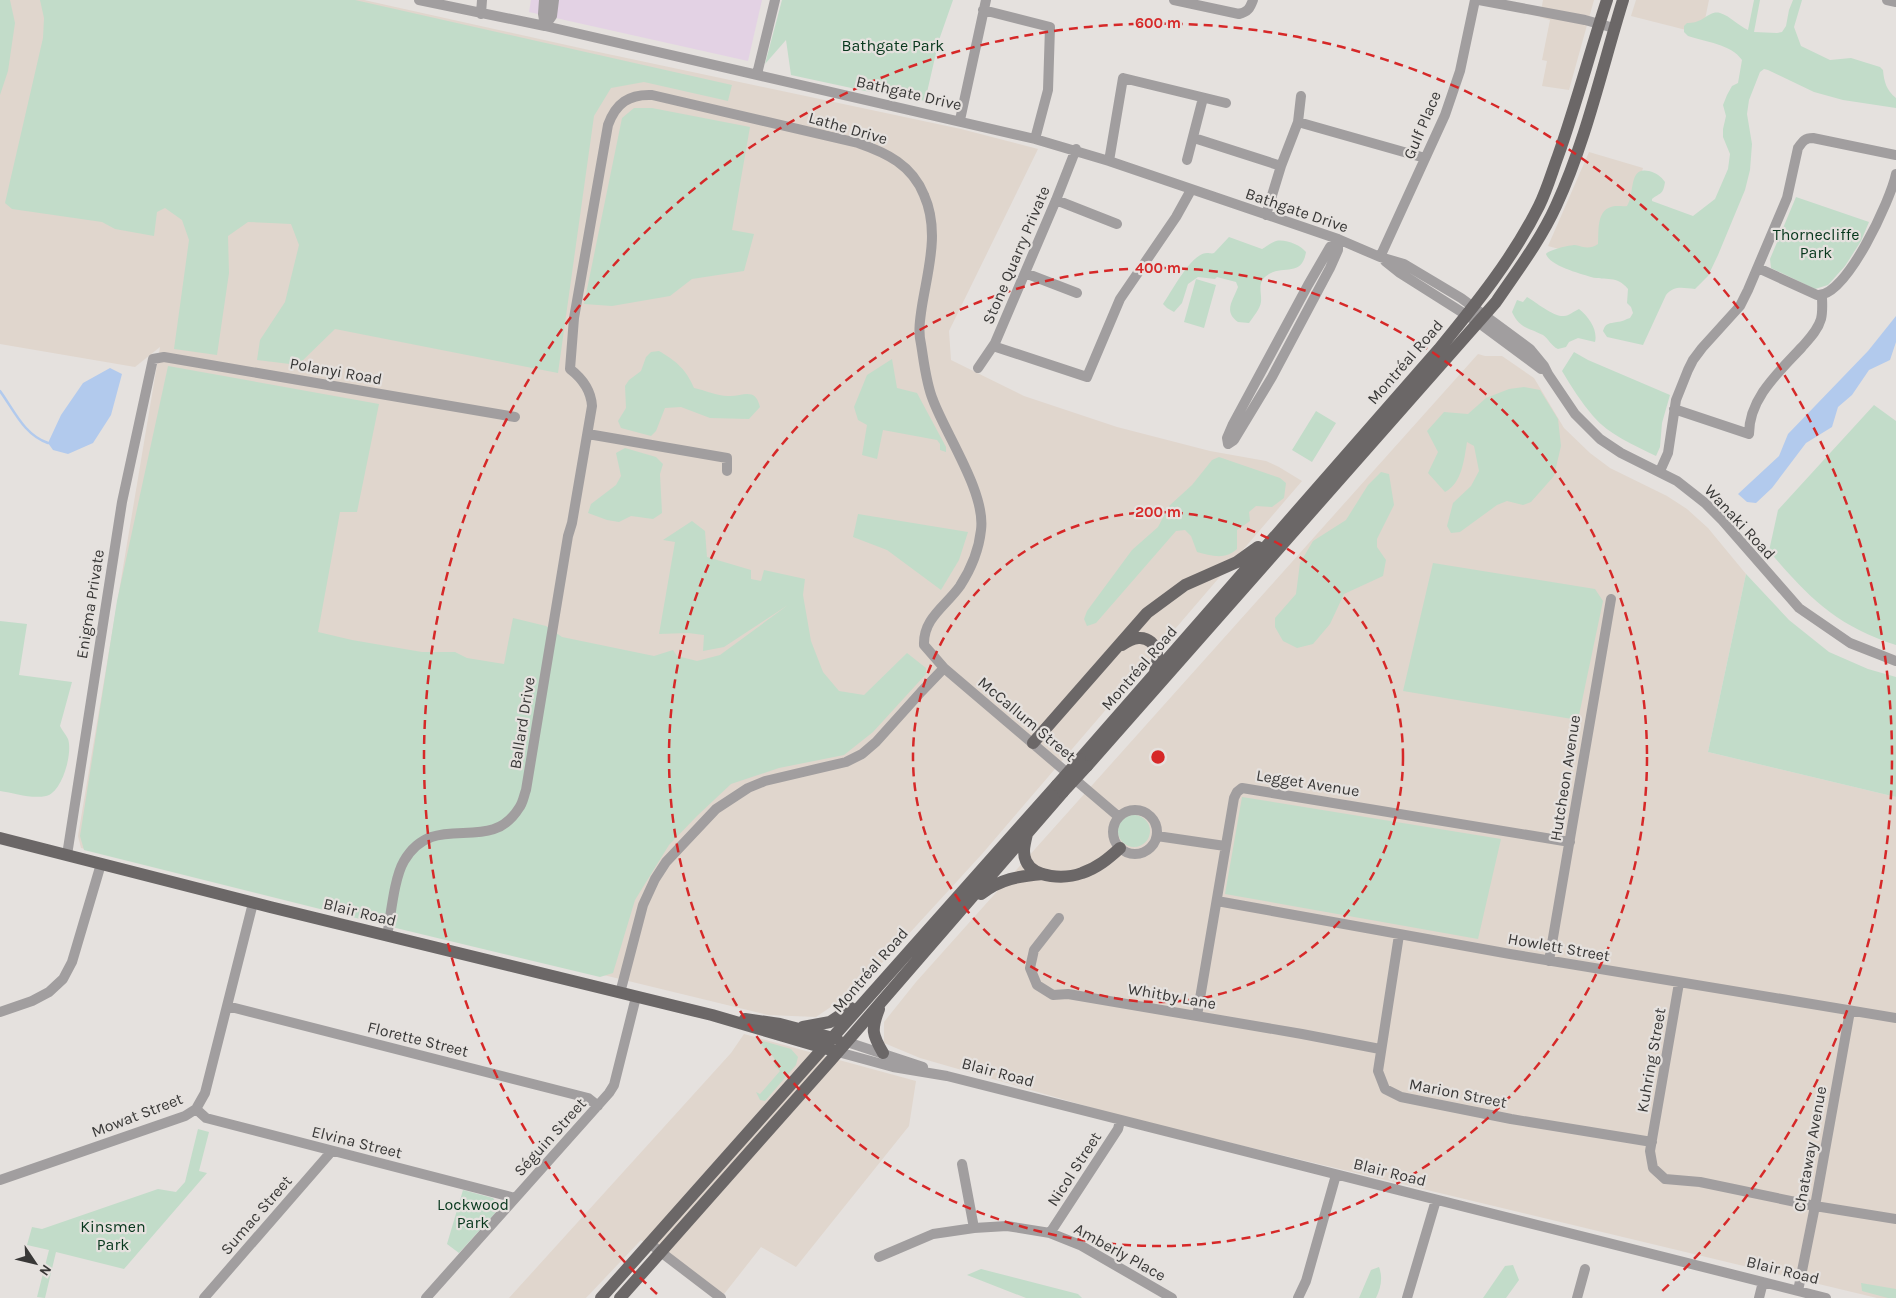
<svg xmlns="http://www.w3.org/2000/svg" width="1896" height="1298" viewBox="0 0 1896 1298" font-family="Karla,sans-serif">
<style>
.built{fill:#e0d6cd}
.education{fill:#e3d2e4}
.green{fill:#c2dcc9}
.water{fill:#b2caed}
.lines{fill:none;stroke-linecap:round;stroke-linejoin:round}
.stream{stroke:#b2caed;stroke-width:2.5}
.minor{stroke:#a19e9f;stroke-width:10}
.major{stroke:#6b6767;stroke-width:12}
.major-bridge{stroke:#6b6767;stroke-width:12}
.ring{fill:none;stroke:#d62828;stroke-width:2.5;stroke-dasharray:9 6}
.labels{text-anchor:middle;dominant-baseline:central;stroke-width:4.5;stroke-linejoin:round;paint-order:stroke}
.park-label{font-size:16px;fill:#07371c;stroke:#e5e1de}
.street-label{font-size:16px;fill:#393837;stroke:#e5e1de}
.centre{fill:#d62828;stroke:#e5e1de;stroke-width:2.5}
.ring-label{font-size:15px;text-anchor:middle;font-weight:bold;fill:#d62828;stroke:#e5e1de;stroke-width:4.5;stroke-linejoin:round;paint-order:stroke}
</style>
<rect width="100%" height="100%" fill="#e5e1de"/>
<!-- built -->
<path class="built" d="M0,0H364L589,50L961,129L1038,149L949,331L951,360L1024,396L1117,427L1210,451L1266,461L1279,467L1302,481L982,854L884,961L844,998L816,1017L768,1015L81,848L78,836L160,347L135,367L0,344Z
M1543,0H1594L1569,90L1542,86L1547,61L1542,60L1550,20L1540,17Z
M1636,0H1709L1702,34L1631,16Z
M1589,152L1643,168L1630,207L1596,259L1548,246Z
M1478,354L1485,356H1502L1534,378L1564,428L1590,453L1610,468L1667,496L1687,509L1708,528L1746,574L1708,752L1896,797V1298H1877L1131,1119L920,1058L884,1043V1022L916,982Z
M744,1034L916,1081L909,1126L796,1267L761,1247L721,1298H715L641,1240L586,1298H509L731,1053Z"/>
<!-- education -->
<path class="education" d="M531,0H762L748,61L529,12Z"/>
<!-- green -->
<path class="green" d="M0,0H10L15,23L8,71L0,95Z
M40,0H355L732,85L728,101L644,82L611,88L594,116L558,373L335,329L298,365L257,360L260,340L285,302L299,245L291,224L248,222L228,236L229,273L217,355L174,349L189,240L182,220L165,208L157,212L154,236L115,229L102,222L12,209L5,203L43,38L44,18Z
M782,0H953L939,40L925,101L872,89L870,92L791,75L786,40L765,64Z
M1754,0H1760L1754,32L1777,33L1782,32L1786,26L1789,10L1793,0H1802L1794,27L1801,46L1830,60L1851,58L1880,67L1883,70C1884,81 1886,90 1896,98V108L1843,100L1814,92L1768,70L1764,69L1760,72L1749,100L1747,114L1752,144L1750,170L1745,190L1718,255L1708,276L1695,289C1683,288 1674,285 1666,295L1643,345L1607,337L1603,331C1606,322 1609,324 1617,322C1622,322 1626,319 1630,318L1633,313L1631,307L1627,303L1628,289C1617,275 1606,281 1591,277C1579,273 1550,266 1546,254C1548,250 1570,245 1575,245C1584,247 1589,250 1598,244C1599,233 1596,211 1611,207C1616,205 1622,207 1627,206C1635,194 1628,166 1649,171C1656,173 1661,176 1665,182C1663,195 1661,192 1652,199V201L1693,216L1715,199L1728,169L1730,154L1723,137V129L1726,116L1723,105L1727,95L1732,86L1738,83L1742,60C1731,44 1705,42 1688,36L1684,32V26L1687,23C1704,24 1708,10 1720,13C1730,16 1739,26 1748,30Z
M634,108H652L750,127L732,230L754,234L744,271L692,279L670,296L612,306L584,304L622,118Z
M1796,197L1869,222L1861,241L1845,266L1828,285L1815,289L1771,268L1770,259Z
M1229,237L1262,249C1266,247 1272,242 1276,241C1286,239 1300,245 1306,252C1302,277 1284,265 1269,274C1256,282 1262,291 1261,302C1260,309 1253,317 1249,323L1238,322C1223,311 1233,301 1238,287L1236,282L1217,277L1215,279L1198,277L1188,284L1182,303L1174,312L1167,308L1163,304C1171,293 1191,253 1207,253C1210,253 1212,254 1214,253Z
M1196,279L1216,285L1204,328L1184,322Z
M1527,297C1536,302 1553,317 1564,316C1569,316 1574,311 1579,309C1589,317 1598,330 1595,342L1578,338L1569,342L1566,347L1558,349C1551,346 1549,339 1543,335C1528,327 1520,329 1512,312L1517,300L1523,302Z
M659,351C676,361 686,369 694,388C705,390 719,397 730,396C744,396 755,387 760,407L749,419L710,418L681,407L665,408L656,431L651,436L621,428L618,421L626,408L625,386L629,380L641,371L646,357L651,352Z
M1574,352L1588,360L1670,395L1662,423L1660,447L1656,456C1634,445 1609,435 1593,416C1581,402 1571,386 1562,371Z
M892,359L897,388L917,393L946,447V452L940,450V444L937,440L883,430L877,459L862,455L867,425L858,420L854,407L867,375Z
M168,366L379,404L357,512H340L318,632L352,640L422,652H455L467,658L504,664L513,618L546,626L562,637L654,656L673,650L677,656L697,661L720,655L788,605L724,647L703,651L704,635L688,633L659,634L675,542L663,540L692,521L705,531L707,557L751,570V579L761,581L764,570L805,579L803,595L811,641L823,672L839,691L864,695L907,653L926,668V674L873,732L844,755L779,768L731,784L697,816L669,845L635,900L613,973L600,977L400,929L84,850L80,836L117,601Z
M1524,387L1540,390L1558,419L1561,446L1554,476L1531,502L1523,505L1507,501L1497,505L1460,532L1451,533L1447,526L1453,503L1471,486L1479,471L1474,446L1467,442C1464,460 1462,483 1445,492L1428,473L1438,452L1427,431L1444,412L1468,414L1486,398L1509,389Z
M1874,405L1896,421V645C1837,626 1809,598 1769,551L1778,510Z
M1316,411L1336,423L1312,462L1292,450Z
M625,448L656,457L663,464L660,474L662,513L653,519L631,516L619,522L607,520L588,513L591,504L616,485L621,476L616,453Z
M1219,457L1280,478L1286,483L1284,498L1272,507L1256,506L1249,512L1250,521L1237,530V549C1226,560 1211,556 1197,552L1191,536L1185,530L1176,531L1096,623L1087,626L1084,619L1087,611L1132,550L1158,527L1169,506L1192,485L1212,460Z
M1381,472L1389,474L1394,505L1377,539V547L1386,560L1383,576L1344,594L1330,624L1313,644L1297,648L1283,641L1275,627V618L1296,594L1300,563L1313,541L1346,520L1368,485Z
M858,514L968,532L959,560L941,590L887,550L853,537Z
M1433,563L1595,589L1603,601L1578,720L1403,691Z
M1746,574L1789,620L1829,652L1868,669L1896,677V797L1708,752Z
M0,621L27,624L19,675L72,682L60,726C62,730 66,735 68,739C73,753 62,793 46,796C31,799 14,793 0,791Z
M1242,797L1501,839L1478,939L1225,894Z
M1118 831a16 16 0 1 1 32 0a16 16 0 1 1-32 0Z
M759,1040L791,1049L798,1057L796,1065L765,1101L760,1100L756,1092L760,1094L780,1071L775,1066L774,1058L770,1053L758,1042Z
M198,1129L209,1132L199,1171L207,1173L124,1269L56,1252L45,1298L37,1297L49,1250L27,1245L32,1227L42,1229L158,1189L176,1192L185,1182Z
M463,1190L493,1198C497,1203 498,1206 496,1212L459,1253L447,1244Z
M1513,1265L1519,1280L1506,1298H1483L1505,1266Z
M1379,1267C1383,1277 1381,1288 1376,1298H1359L1371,1270Z
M981,1269L1078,1294L1082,1298H1026L967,1275Z
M1861,1283L1896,1289V1298H1888L1862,1291Z"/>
<!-- water -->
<path class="water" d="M1896,316V342L1890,360L1869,370L1852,395L1838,407L1832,427L1806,443L1772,488L1756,503L1747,502L1738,494L1779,456L1788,434L1868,351Z
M110,368L122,374L111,415L93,443L68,454L53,450L48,443L61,415L83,383Z"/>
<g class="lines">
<!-- stream -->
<path class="stream" d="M0,391C14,410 24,435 48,443"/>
<!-- minor -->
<path class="minor" d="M419,0L545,26L1035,139L1109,161L1338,239L1380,257L1404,264L1461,298L1530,349L1544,366L1548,374L1575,414L1600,439L1621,453L1677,481L1705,503L1722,520L1799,608L1850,643L1896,661
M544,0L543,14L545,26
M1174,0L1239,14C1248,12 1250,8 1253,0
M1479,0L1585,20L1614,28
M1887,0L1896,2
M983,10L1050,27L1048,90L1035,139
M481,14L482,0
M545,26L552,16L554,0
M757,74L775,0
M960,120L986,0
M1298,122L1425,158
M1194,138L1281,166
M1187,160L1203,98
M1109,161L1123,78L1226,103
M1056,200L1117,224
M1266,215L1281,166L1298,122L1301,96
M1338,239V250L1330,268L1272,377L1234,440L1228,444L1227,438L1233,424L1308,285L1330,247Z
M1380,257L1445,115L1460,71L1475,0
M1385,261L1400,273L1479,323L1541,369
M1758,268L1817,295C1846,298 1891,199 1896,174
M1025,273L1077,293
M993,346L1087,377L1120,299L1176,217L1191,190
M978,368L995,343L1056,200L1076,149
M1674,409L1749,434C1749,398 1779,372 1802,347C1809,339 1818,330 1821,319C1823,311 1822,303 1822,296
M588,434L727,458V471
M1660,471L1668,453L1676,400L1688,370L1693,360L1702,348L1740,306L1748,290L1787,198L1798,148C1803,141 1805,138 1813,138L1896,155
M1113 832a22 22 0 1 1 44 0a22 22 0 1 1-44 0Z
M1157,836L1225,846
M67,855L122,502L153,359L164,357L515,417
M1217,901L1510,954L1896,1018
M1059,918L1034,950L1030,968L1037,985L1053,995L1068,994L1302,1034L1380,1049
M1399,935L1378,1071L1385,1089L1401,1097L1511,1119L1652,1142
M387,936C391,915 394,878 404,861C435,808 489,857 519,808C523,803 524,795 526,790L568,536L572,523L592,406C591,390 583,379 570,369L574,318L608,125C616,103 629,94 652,95L858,143C887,153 912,165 924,195C940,231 928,269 922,306C920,319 918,332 921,344C924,362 926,383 933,400C946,435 986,493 981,530C979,549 971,569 960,586C946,606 923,618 924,645L944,668L1119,817
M1549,961L1611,599
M1679,983L1650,1151L1653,1168L1665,1179L1700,1182L1815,1206L1896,1219
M620,993L643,905L655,879L666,862L716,809L748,788L765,781L846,762L862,754L876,742L921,692L944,668
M227,1006L588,1098L598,1106
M0,1012L32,1001L49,992L63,979L72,962L101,864
M1197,1016L1234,798L1237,792L1242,788L1570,842
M847,1042L923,1067
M838,1052L893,1067L947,1076L1826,1298
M196,1109L206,1118L515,1198
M962,1164L974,1228
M0,1180L185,1116L196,1109L205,1093L253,903
M1050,1233L1118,1129L1120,1121
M649,1243L721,1298
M879,1257L933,1234L974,1228L1007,1226L1050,1233L1080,1245L1172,1298
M1798,1291L1815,1206L1850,1011
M204,1298L331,1152
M426,1298L609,1093L614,1085L636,997
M1298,1298L1306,1281L1336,1175
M1407,1298L1436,1200
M1577,1298L1585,1269
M1759,1298L1763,1282"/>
<!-- major -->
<path class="major" d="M1122,645C1146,627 1164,646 1155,672
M1033,743L1147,613L1185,585L1237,562L1258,547
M1080,759L1439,349C1476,304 1513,258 1539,206C1547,190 1552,172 1558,156C1576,105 1590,52 1607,0
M1087,766L1496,302C1517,271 1540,241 1556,206C1586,141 1602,68 1623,0
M1027,834C1025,843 1022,852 1026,861C1034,879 1066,879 1082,873C1097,868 1108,859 1120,848
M0,838L270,907L712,1015L838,1052
M981,894C1000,879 1019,876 1043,874
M879,1009C871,1030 872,1034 883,1053
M745,1019L780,1024L837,1039
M803,1027L830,1022L851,1008
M601,1298L1057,785
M620,1298L831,1060L1063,792"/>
<!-- major-bridge -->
<path class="major-bridge" d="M1057,785L1080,759
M1063,792L1087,766"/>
</g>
<!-- distance rings -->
<g class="ring">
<circle cx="1158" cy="757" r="245"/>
<circle cx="1158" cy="757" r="489"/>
<path d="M657 1294A734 734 0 1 1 1659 1294"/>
</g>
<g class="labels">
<!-- park labels -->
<g class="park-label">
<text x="893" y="45">Bathgate Park</text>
<text x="1816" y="234">Thornecliffe<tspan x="1816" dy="18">Park</tspan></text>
<text x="473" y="1204">Lockwood<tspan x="473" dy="18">Park</tspan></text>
<text x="113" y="1226">Kinsmen<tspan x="113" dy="18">Park</tspan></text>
</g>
<!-- street labels -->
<g class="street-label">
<text transform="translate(909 93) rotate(13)">Bathgate Drive</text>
<text transform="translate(1422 125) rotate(-67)">Gulf Place</text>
<text transform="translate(848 128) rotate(16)">Lathe Drive</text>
<text transform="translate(1297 210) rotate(19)">Bathgate Drive</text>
<text transform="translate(1016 255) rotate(-67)">Stone Quarry Private</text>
<text transform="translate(1405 362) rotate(-49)">Montréal Road</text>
<text transform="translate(336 371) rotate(10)">Polanyi Road</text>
<text transform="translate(1740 522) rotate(47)">Wanaki Road</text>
<text transform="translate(90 604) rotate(-81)">Enigma Private</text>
<text transform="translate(1139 668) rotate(-49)">Montréal Road</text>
<text transform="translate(1027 719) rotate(40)">McCallum Street</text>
<text transform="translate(522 723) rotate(-81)">Ballard Drive</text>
<text transform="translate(1565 778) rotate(-81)">Hutcheon Avenue</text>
<text transform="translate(1308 783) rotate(9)">Legget Avenue</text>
<text transform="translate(360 912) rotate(14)">Blair Road</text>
<text transform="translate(1559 947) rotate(10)">Howlett Street</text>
<text transform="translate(870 970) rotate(-49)">Montréal Road</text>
<text transform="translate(1172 996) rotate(10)">Whitby Lane</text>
<text transform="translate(418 1039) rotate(14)">Florette Street</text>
<text transform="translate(1651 1060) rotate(-80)">Kuhring Street</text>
<text transform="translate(998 1072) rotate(15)">Blair Road</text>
<text transform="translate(1458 1093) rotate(11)">Marion Street</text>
<text transform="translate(137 1115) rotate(-21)">Mowat Street</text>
<text transform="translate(550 1137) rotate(-48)">Séguin Street</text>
<text transform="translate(357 1142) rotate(14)">Elvina Street</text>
<text transform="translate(1810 1149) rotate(-80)">Chataway Avenue</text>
<text transform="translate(1074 1169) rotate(-57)">Nicol Street</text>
<text transform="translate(1390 1172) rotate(14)">Blair Road</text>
<text transform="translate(256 1215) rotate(-49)">Sumac Street</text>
<text transform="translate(1120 1252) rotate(29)">Amberly Place</text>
<text transform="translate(1783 1270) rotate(14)">Blair Road</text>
</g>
</g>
<circle cx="1158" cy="757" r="8" class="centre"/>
<g class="ring-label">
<text x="1158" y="28">600 m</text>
<text x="1158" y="273">400 m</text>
<text x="1158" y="517">200 m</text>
</g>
<!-- north arrow -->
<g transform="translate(35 1263) rotate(125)" stroke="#e5e1de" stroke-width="4" paint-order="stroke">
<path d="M0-4L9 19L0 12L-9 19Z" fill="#393837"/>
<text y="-8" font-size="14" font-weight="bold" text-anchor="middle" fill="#393837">N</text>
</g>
</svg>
